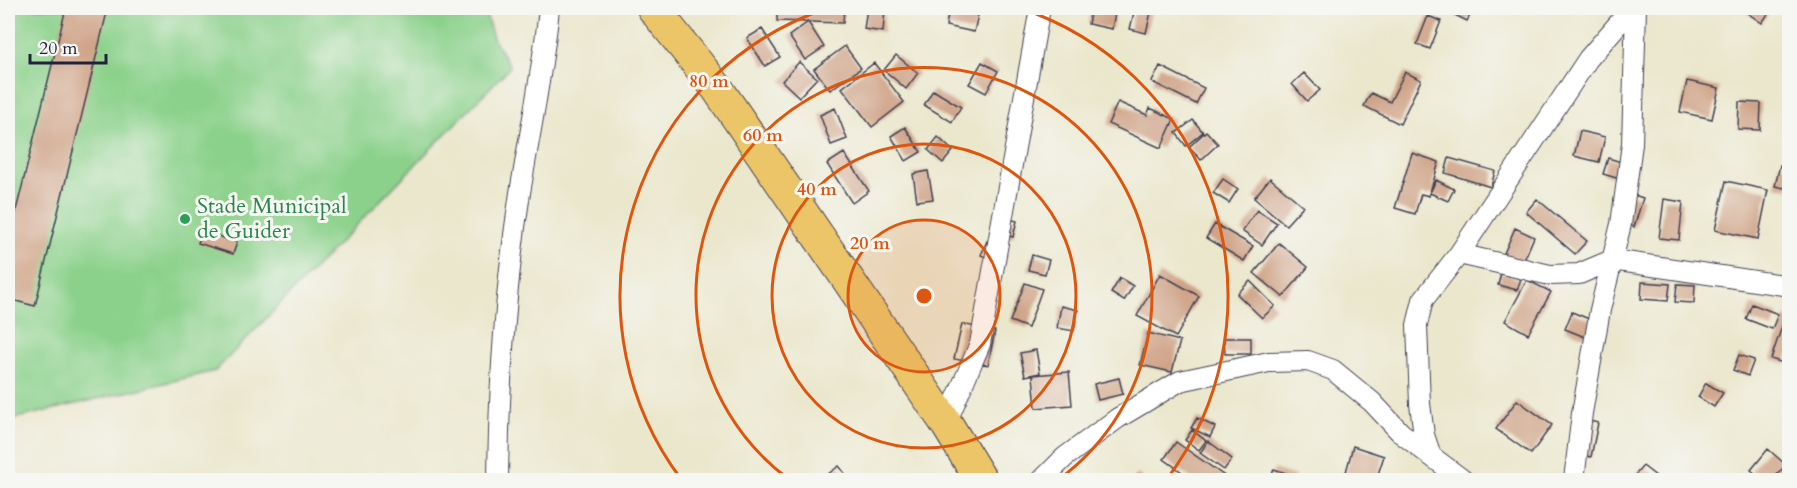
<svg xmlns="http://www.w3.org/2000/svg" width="1797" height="488" viewBox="0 0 1797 488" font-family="Cardo,serif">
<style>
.green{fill:#8bd18b;stroke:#567a63;stroke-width:1.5}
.building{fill:#cfa387}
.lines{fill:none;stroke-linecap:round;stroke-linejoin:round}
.minor-casing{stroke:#404051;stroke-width:22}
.primary-casing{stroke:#404051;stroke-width:34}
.minor{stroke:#fff;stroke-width:20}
.primary{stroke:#edc569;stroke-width:32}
.ring{fill:none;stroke:#de560e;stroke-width:3}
.leisure-dot{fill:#2e9e5b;stroke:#f6f6f2;stroke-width:2}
.labels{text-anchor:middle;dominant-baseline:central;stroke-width:6;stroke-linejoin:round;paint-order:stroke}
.leisure-label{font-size:22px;fill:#27864d;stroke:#f6f6f2;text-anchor:start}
.centre{fill:#de560e;stroke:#f6f6f2;stroke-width:3}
.ring-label{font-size:18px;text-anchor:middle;font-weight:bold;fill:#de560e;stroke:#f6f6f2;stroke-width:6;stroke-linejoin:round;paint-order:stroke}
</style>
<rect width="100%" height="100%" fill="#f6f6f2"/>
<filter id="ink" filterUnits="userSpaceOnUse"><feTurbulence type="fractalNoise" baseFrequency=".0167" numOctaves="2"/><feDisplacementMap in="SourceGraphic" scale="12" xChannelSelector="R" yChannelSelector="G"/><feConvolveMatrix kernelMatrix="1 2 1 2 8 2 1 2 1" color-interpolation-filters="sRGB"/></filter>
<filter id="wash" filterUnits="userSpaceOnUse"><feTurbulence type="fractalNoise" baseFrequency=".008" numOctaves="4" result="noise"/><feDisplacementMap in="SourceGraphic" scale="24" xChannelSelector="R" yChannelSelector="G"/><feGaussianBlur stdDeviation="1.35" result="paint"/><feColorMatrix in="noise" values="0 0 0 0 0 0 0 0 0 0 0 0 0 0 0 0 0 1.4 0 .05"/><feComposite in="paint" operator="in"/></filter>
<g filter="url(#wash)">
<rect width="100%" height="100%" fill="#ebe7cd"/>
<!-- green -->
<path class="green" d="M8,8H484L493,38L510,67L215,371L8,420Z"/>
<g id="blocks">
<!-- building -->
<path class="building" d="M66,8H108L35,306L8,299V243Z
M777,8H844L843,23L777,21Z
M867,8H885L883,32L864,29Z
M1091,8H1116L1112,29L1088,24Z
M1135,8H1152L1146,33L1130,29Z
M1441,8H1474L1467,21Z
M1740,8H1772L1762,23Z
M949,9L978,15L974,32L946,26Z
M1428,16L1441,21L1430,49L1417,44Z
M808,22L824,47L805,60L789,36Z
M762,29L780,57L765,66L747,38Z
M845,46L861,68L830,90L814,69Z
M896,55L918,73L906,89L884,70Z
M799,62L817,78L799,97L782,81Z
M982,62L998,71L986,93L969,84Z
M874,63L904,102L872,127L842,88Z
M1160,66L1204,88L1196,104L1152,82Z
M1405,72L1421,80L1400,124L1364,106L1371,93L1390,102Z
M1304,73L1320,90L1307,101L1292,84Z
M1687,81L1719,88L1712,119L1680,112Z
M933,90L961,107L952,122L924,105Z
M1118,102L1147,115L1150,108L1174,119L1161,148L1108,124Z
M1739,102L1761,103L1760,130L1738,129Z
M835,108L847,139L831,145L820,115Z
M1193,120L1203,132L1186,146L1176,133Z
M905,127L921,152L906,161L891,136Z
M1206,131L1218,144L1201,160L1189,147Z
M1580,131L1605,137L1599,162L1574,156Z
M938,137L953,151L943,163L928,150Z
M844,153L869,191L852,203L827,164Z
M1412,153L1439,162L1429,196L1421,194L1415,214L1395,208Z
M1449,158L1495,171L1491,187L1445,173Z
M1608,158L1638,167L1633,183L1603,174Z
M1780,165L1790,168L1789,189L1775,186Z
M928,171L933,199L917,201L913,174Z
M1270,178L1303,206L1286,225L1254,198Z
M1223,179L1238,189L1229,203L1213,193Z
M1436,180L1454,189L1448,201L1430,193Z
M1726,181L1768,190L1758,239L1715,230Z
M1631,194L1643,198L1634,227L1621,222Z
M1537,199L1587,241L1575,254L1526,212Z
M1664,199L1683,202L1679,240L1659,238Z
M1257,210L1277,223L1262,245L1242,231Z
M1002,217L1017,221L1013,237L998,233Z
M1215,224L1253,246L1244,261L1206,238Z
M1515,228L1534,237L1521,267L1502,258Z
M202,231L237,242L233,254L198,243Z
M987,241L1004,248L998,262L981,255Z
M1279,243L1308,267L1283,297L1254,273Z
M1032,255L1049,260L1045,274L1028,270Z
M1501,273L1521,279L1517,290L1498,285Z
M1160,274L1199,296L1176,337L1137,316Z
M1120,278L1133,286L1124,301L1111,293Z
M1527,280L1551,292L1528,334L1505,321Z
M1250,281L1275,306L1262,318L1237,294Z
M1642,282L1670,284L1668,301L1641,299Z
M1025,283L1042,289L1028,328L1010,321Z
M1677,284L1695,285L1694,303L1675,302Z
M1752,304L1778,314L1772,329L1746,319Z
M1061,306L1078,310L1074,331L1057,328Z
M1572,312L1606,326L1600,343L1565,329Z
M1785,317L1790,318V352L1786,364L1771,359Z
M962,324L995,331L988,365L954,359Z
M1148,333L1180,341L1172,372L1140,365Z
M1224,338H1251V354H1225Z
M1036,350L1040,373L1025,376L1020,353Z
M1739,355L1754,360L1748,376L1733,370Z
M1069,372L1072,405L1036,408L1033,375Z
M1119,378L1123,394L1098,400L1094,384Z
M1706,383L1723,393L1714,407L1698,397Z
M1517,400L1552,425L1531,454L1496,429Z
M1197,418L1215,427L1210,437L1191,428Z
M1582,419L1598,423L1591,457L1575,453Z
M1192,430L1206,441L1199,450L1185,440Z
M1208,441L1232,459L1224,470L1200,453Z
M1176,442L1230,480H1193L1164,459Z
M1353,446L1384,456L1376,480L1346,472Z
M1768,449L1786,465L1772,480H1763L1751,470Z
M839,466L850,480H827L824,477Z
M1643,466L1661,480H1631Z
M1274,469L1295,476L1294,480H1270Z
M1138,474L1145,480H1132Z"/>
</g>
</g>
<g filter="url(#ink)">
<use href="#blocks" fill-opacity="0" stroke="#404051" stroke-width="1.5"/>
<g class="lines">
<!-- minor casing -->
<g class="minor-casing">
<path id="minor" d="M1459,254L1550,275L1579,274L1612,260L1790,286
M946,423L980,344L1040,8
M498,480C499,385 505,288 520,193C530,131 543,70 549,8
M1042,480L1065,457L1118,418L1180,381L1269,362L1308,361L1333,370L1372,402L1401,433L1431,456
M1463,480L1431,456L1424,435L1420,404L1417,325L1423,300L1459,254L1588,59L1632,8
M1574,480L1582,413L1600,310L1621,224L1632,144L1636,8"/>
</g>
<!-- primary casing -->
<g class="primary-casing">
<path id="primary" d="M653,8L717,88L946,423L981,480"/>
</g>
<!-- minor -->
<use href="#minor" class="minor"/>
<!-- primary -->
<use href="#primary" class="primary"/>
</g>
</g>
<!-- distance rings -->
<circle cx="924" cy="296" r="76" fill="#de560e" fill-opacity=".12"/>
<g class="ring">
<circle cx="924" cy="296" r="76"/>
<circle cx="924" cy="296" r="152"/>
<path d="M790 480A228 228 0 1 1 1058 480"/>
<path d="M681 479A304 304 0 0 1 828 8M1020 8A304 304 0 0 1 1167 479"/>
</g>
<!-- markers -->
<circle class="leisure-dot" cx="185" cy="219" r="6"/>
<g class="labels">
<!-- leisure labels -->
<g class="leisure-label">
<text x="197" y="206">Stade Municipal<tspan x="197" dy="25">de Guider</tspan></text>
</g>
</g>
<circle cx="924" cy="296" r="9" class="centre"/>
<g class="ring-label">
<text x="709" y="87">80 m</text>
<text x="763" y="141">60 m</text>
<text x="817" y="195">40 m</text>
<text x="870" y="249">20 m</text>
</g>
<!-- margin -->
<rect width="1797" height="488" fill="none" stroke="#f6f6f2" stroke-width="30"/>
<!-- scale -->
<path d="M30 54v9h76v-9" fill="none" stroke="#22223b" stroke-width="3"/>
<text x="39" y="54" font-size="18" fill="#22223b" stroke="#f6f6f2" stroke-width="4.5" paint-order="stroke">20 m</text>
</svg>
